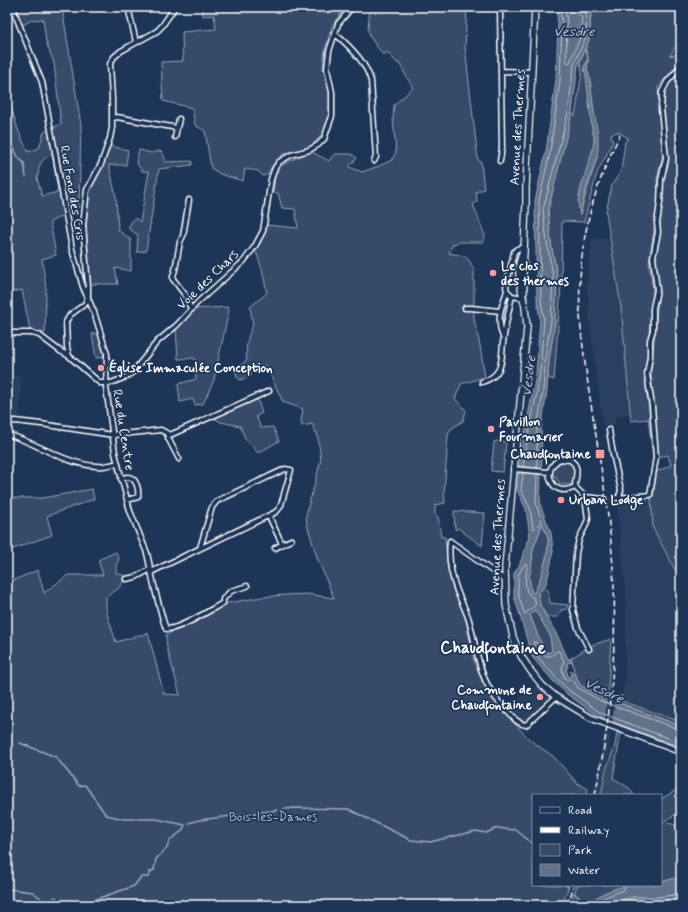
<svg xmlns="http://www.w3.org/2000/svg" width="688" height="912" viewBox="0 0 688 912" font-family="Mynerve,sans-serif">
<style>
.built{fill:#2a4161}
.green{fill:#364b69;stroke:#9aa5b4;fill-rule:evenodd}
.water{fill:#617289;stroke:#a0aab8;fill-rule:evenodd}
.pier{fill:#1d3557}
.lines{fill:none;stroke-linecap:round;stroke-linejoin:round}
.shore{stroke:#c0c7d0;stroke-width:1}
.stream{stroke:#a0aab8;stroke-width:1.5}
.minor-tunnel{stroke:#344968;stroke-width:4;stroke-dasharray:4 2;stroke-linecap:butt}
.minor-casing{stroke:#fff;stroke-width:7}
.major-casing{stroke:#fff;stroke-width:8}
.minor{stroke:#1d3557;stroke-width:4}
.major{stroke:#1d3557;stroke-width:5.5}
.rail{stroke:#fff;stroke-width:1.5;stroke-dasharray:6 3;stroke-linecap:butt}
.poi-dot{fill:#ff9aa2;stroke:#1d3557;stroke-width:1.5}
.labels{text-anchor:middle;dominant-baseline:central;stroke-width:3.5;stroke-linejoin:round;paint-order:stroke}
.street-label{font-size:13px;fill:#fff;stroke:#1d3557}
.poi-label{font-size:13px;font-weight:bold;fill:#fff;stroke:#1d3557;text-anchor:start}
.park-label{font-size:13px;fill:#b9c0ca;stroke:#1d3557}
.water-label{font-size:14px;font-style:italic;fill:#b8c0ca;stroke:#1d3557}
.district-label{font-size:17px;font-weight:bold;fill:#fff;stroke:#1d3557}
</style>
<rect width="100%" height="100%" fill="#1d3557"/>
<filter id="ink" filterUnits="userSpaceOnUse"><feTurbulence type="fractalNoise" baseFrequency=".025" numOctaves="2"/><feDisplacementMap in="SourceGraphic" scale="8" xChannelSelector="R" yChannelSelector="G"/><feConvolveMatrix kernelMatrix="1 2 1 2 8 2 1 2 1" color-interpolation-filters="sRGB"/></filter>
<g filter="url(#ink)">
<!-- built -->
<path class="built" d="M609,237L621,307L630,414L615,417L616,424L603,425L590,323L587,283L592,239Z
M7,377H21L19,418L7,420Z
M637,498H651L653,528L681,581V722L622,701L623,684L625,682L626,598L617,502Z
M536,685L551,699L526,722H522L507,709Z
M604,732L611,734L606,770L601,795H593Z
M569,885H577L571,905H562Z"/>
<!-- green -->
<path class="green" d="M17,7H62L81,125L79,207L50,222L56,255L42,259L46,288L45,333L30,330L22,290L7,293V97L9,100L18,130L28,152L39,148L44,132L61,124L54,63L46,42L43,19L32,20L21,26ZM52,154L58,192L42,196L37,178C39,174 38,172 39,168C41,160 45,158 52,154Z
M202,7H345L332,26L325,50L323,67L330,96L329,115L324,131L319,138L310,147L283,154L270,169L268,174L263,176L258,171L245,169L243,181L220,174L211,168L205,131L195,125L192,108L163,101L161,62L183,61L182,32L216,29L214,15L203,16Z
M370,7H467L465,47L478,160L481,162L484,189L476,192L477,202L473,204L485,236L484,242H459L453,244L449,253L464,256L469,260L474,270V319L480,346L485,377L461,384L455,399L464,408L466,411L463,421L451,429L448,435L444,493L445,503L435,505V514L438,517L441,537H445L448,568L453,588L466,620L473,658L483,683L499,707L530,740L554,757L577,783L588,789L587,795H533V885H569L562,905H7V583L38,570L44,593L68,575H103L98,560L116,552L119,559L116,565V573L126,576L119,588L106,597V608L108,617L116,642L148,633L164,694L180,695L167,648L166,635L228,603L262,597L286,595L307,594L334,598L318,560L307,525L306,516L308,507L315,483L321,459L317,432H314L313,424L302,426L301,421L303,409L283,402L266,366H254L251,369V376L240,380L237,377L235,370L247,360C245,350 248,333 253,325L250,307L267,293L262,269L256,252L266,225L298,228L295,209L282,208L278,193H273L276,170C287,161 298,157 312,152L329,161L334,154H351L357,158L349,167L362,172L379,166L392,160L396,152L393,119L394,105L413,88L399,63H397L387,52L383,55L370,37L368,29Z
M594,7H681V42L676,46L670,56L681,53V63L678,64L658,87L660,124L662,131L664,150L657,179L658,202L649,263L653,290L645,380L655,455L653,456L648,419L631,421L621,307L606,212L612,185L621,171L625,142L628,138L618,132L611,134L613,142L597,173L584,222L562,221L561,286L554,380L548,378L549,360L555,322L557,275L551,243L548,210L572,113L575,116L582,72L580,62L589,40L591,13ZM588,60L587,69L590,79L594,112L597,157L580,214C574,186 595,165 594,140C594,135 592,129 592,125C590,106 589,85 584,67Z
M681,71V581L653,528L651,498L653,497L656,472L671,465L668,455L658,457L651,371L659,290L656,257L659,238L664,178L669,163L664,107L665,90L672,79Z
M110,146L128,150L126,165H109L116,197L118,230L131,240V271L115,268L118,284H89L86,221L90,188Z
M139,150L152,153L158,151L162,152L165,158L164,162L192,161V165L159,169L146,251L137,252L138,235L128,228L133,219H137L140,222L149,172L142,171L136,162Z
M228,307L229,310L214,380L203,404L195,405L193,399L180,402L178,384L196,379L195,358L178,359L176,329L194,309Z
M98,333L102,345L104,357L96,358L92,334Z
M257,398L262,413L256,416L261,428L273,427L279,441L258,453L245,438L240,426L221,422L214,418Z
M501,440L506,443L503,472L491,471L494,442Z
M564,460L572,463L576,470L572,487L571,484L567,485L560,484L555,476L551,477V474L555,463Z
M92,489L94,499L47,516L52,535L7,551V498H43Z
M454,511L485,513L482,546L458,528L456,530L455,529Z
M541,520C543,526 547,532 548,538C550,551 540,580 535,593L531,592L529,576L531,570L533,549L541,528Z
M543,587L548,590L550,603L568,605L567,609L561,610L558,617H547L540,605L538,594Z
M535,610L550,635L552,651L549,653L545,652L538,636L530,615Z
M611,639L608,693L607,699L580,685L575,673L571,674L570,672L574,670L572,660H568L592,645Z
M615,696H622V701L681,722V726L615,701Z
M617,732H621L613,778L629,788L634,795H601L606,770L615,745Z
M680,788L681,811L663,822L681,826V877L661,882V799Z
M577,885H629L604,893L586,905H571Z
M681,898V905H617L633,901H657Z"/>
<!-- water -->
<path class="water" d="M556,7H582L588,10L590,7H594L591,13L589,40L578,65L572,113L548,210L551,243L557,275L555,322L549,360L547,391L541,429L542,453L540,498L541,507L551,533L553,551L551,564L546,584L538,594L540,605L558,637L568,659L572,660V662L567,663L568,667H566L568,677L571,676V674L575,673L580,685L604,698L681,726V747L599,717L567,694L554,682L532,657L514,595V573L519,566L530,536L526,509L517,490L521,452L536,375L540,319L537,300L535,201L546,151L556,80L558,23ZM541,521C543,527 547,533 548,538C550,552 540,581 534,593L531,592L529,576L531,570L533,549L541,528ZM535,610L550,635L552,651L549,653L545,651L538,636L530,615Z
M588,58L587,69L590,79L593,106L598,135V147L597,157L585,193L580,215L578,201L582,184L591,155L595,139L592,129L586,76L584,67Z
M681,877V898L657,901H633L617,905H586C613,884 628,885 661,885V882Z"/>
<!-- pier -->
<path class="pier" d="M607,697L615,699L612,724L605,721Z"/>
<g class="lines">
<!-- shore -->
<path class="shore" d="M560,7L562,23L560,80L550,152L539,201L541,299L544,319L541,358L543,360L545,359L551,321L553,275L547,243L543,210L568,113L574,64L585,39L587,16L582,11L581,7
M565,7L567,23L566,61L568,63L570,62L580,38L582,18L577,12L576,7
M523,467C527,432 538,398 541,363L543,361L545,363L543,391L537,429V468
M523,473L521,490L530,508L533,528L534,529L542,521L536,504L537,474
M526,564L527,566C526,577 522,593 534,598L536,604L525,614L524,612L518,594V575L524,565Z
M681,730L603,702L578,688L573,680H567L564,677L562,668L564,661L559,651H557L551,656C541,657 540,649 536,642H533L536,655L557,679L570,691L601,713L681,743
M594,905C603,897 612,894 624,890L626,885
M620,905L622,900L633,897H657L681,894"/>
<!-- stream -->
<path class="stream" d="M585,49L588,58
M7,140L13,146L18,157L24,163L26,177
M20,743L56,757L79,786L85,785L106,815L124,819H156L185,825L182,831L170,840L167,848L156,859L154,870L150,872L149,877H141L134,886L91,901L85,905
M189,823L199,820L294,808L348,809L411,840L430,842L476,831L486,833L497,828L516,830L533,844
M565,885L568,887
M7,887L9,889L33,892L48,904L55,897L62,905
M574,893L586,904"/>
<!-- minor-tunnel -->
<path class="minor-tunnel" d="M604,499L616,498"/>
<!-- minor casing -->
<g class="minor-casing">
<path id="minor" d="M14,7L15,14L42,82L55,152L72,249L83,287L94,312L107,354L106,387L115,453L130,511L147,553L155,590L163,620L166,629C179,630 210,610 223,603V599L231,591L247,586
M128,7L136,42
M334,33C350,46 366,62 371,81L376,157L374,161
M501,71L532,72
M113,118L117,117L177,128
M175,137L179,119
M500,161L502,148L500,7
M189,200L183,236L180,242L175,270L173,276V279L186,296L191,310
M524,247L517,249L514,252L506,287L507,291L512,296L524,298
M465,308H471L500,311
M7,333H32L39,335L60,351L69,356L100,383H111L126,377L133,372L157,342L177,325L198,302L244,261L255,246L263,231L271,179L275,168L279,162L291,155L309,150L318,145L324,139L332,116V92L327,69L329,51L338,24L352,7
M503,337C496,319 501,308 507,291
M69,356L67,347L66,322L70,315L85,304L88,297V286L83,225L87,190L101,164L110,138L112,128V98L110,64L114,57L121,51L157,31L162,26L175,7
M482,382C507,374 500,356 504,336C506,322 509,309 512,296
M7,423L15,421L41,424L113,435L161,430L170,435L269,391
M609,430L613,454L621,490L619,497
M7,434C37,443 65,464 96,466C103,467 111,465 118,463
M168,434V438L179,459
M561,459L570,460C581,467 575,476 575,487C552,500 539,468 561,459Z
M513,469L549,472
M121,479C124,478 126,477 128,477C137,478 139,490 138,497L127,500
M575,487L585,497
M585,497L588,519L585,527L579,539L576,553L573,610L578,628L589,649
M585,497L604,499
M616,498L650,495L656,457L652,406L647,374L650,356V340L653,330V308L657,290L653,257L658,232L657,223L660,203L661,180L666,158L661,109L662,92L667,82L681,66
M269,516L282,544
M275,548L291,540
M151,572L274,513L278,510L281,505L291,470L285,469L217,501L212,507L200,548
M126,579L136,577L151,569
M505,580L450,541C448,558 451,575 457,591C461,601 466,610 469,620C479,657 478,684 509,713C514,718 518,724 526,725L556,697"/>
</g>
<!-- major casing -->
<g class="major-casing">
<path id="major" d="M524,247L519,264V275L521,289L525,307L527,327L505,567L506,605L513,637L521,656L530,670L542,685L556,697L591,718L681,752
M524,292L523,274L526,204V187L535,7"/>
</g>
<!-- minor -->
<use href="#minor" class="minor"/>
<!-- major -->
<use href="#major" class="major"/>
<!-- rail -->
<path class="rail" d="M595,795C614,707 620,614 609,524C601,459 588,395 581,330C575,259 588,198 620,135
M568,905L574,885"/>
</g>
</g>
<!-- markers -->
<g class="poi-dot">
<circle cx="493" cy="273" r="4"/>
<circle cx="101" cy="368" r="4"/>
<circle cx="491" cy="429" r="4"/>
<rect x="595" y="449" width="10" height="10" rx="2"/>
<circle cx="561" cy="500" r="4"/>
<circle cx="540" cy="697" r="4"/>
</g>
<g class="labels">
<!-- street labels -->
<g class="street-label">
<text transform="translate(518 127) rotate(-87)">Avenue des Thermes</text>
<text transform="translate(72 193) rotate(80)">Rue Fond des Cris</text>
<text transform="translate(208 280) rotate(-44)">Voie des Chars</text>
<text transform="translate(123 430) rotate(81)">Rue du Centre</text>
<text transform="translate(498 537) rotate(-87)">Avenue des Thermes</text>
</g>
<!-- poi labels -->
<g class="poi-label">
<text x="501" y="266">Le clos<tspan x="501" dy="15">des thermes</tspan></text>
<text x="109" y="368">Église Immaculée Conception</text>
<text x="499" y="422">Pavillon<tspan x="499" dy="15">Fourmarier</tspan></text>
<text x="591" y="454" text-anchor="end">Chaudfontaine</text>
<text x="569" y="500">Urban Lodge</text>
<text x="532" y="690" text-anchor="end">Commune de<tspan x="532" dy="15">Chaudfontaine</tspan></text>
</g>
<!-- park labels -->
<g class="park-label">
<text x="273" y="817">Bois-les-Dames</text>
</g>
<!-- water labels -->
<g class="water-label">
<text x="574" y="32">Vesdre</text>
<text transform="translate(529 376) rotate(-83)">Vesdre</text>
<text transform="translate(604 691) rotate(26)">Vesdre</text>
</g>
<!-- district labels -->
<g class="district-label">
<text x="493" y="648">Chaudfontaine</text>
</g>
</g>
<!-- margin -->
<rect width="688" height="912" fill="none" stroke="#1d3557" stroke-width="24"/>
<rect x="12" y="12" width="664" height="888" fill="none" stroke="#fff" stroke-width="1.5" filter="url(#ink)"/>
<!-- legend -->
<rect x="532" y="794" width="130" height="92" fill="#1d3557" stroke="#77869a"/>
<rect x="540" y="807" width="20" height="6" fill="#1d3557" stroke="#77869a"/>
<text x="568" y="814" font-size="12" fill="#ffffff">Road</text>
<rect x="540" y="827" width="20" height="6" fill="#ffffff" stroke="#77869a"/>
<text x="568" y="834" font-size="12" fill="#ffffff">Railway</text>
<rect x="540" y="844" width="20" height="12" fill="#364b69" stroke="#77869a"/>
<text x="568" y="854" font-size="12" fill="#ffffff">Park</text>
<rect x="540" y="864" width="20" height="12" fill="#617289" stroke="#77869a"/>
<text x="568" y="874" font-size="12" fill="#ffffff">Water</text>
</svg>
